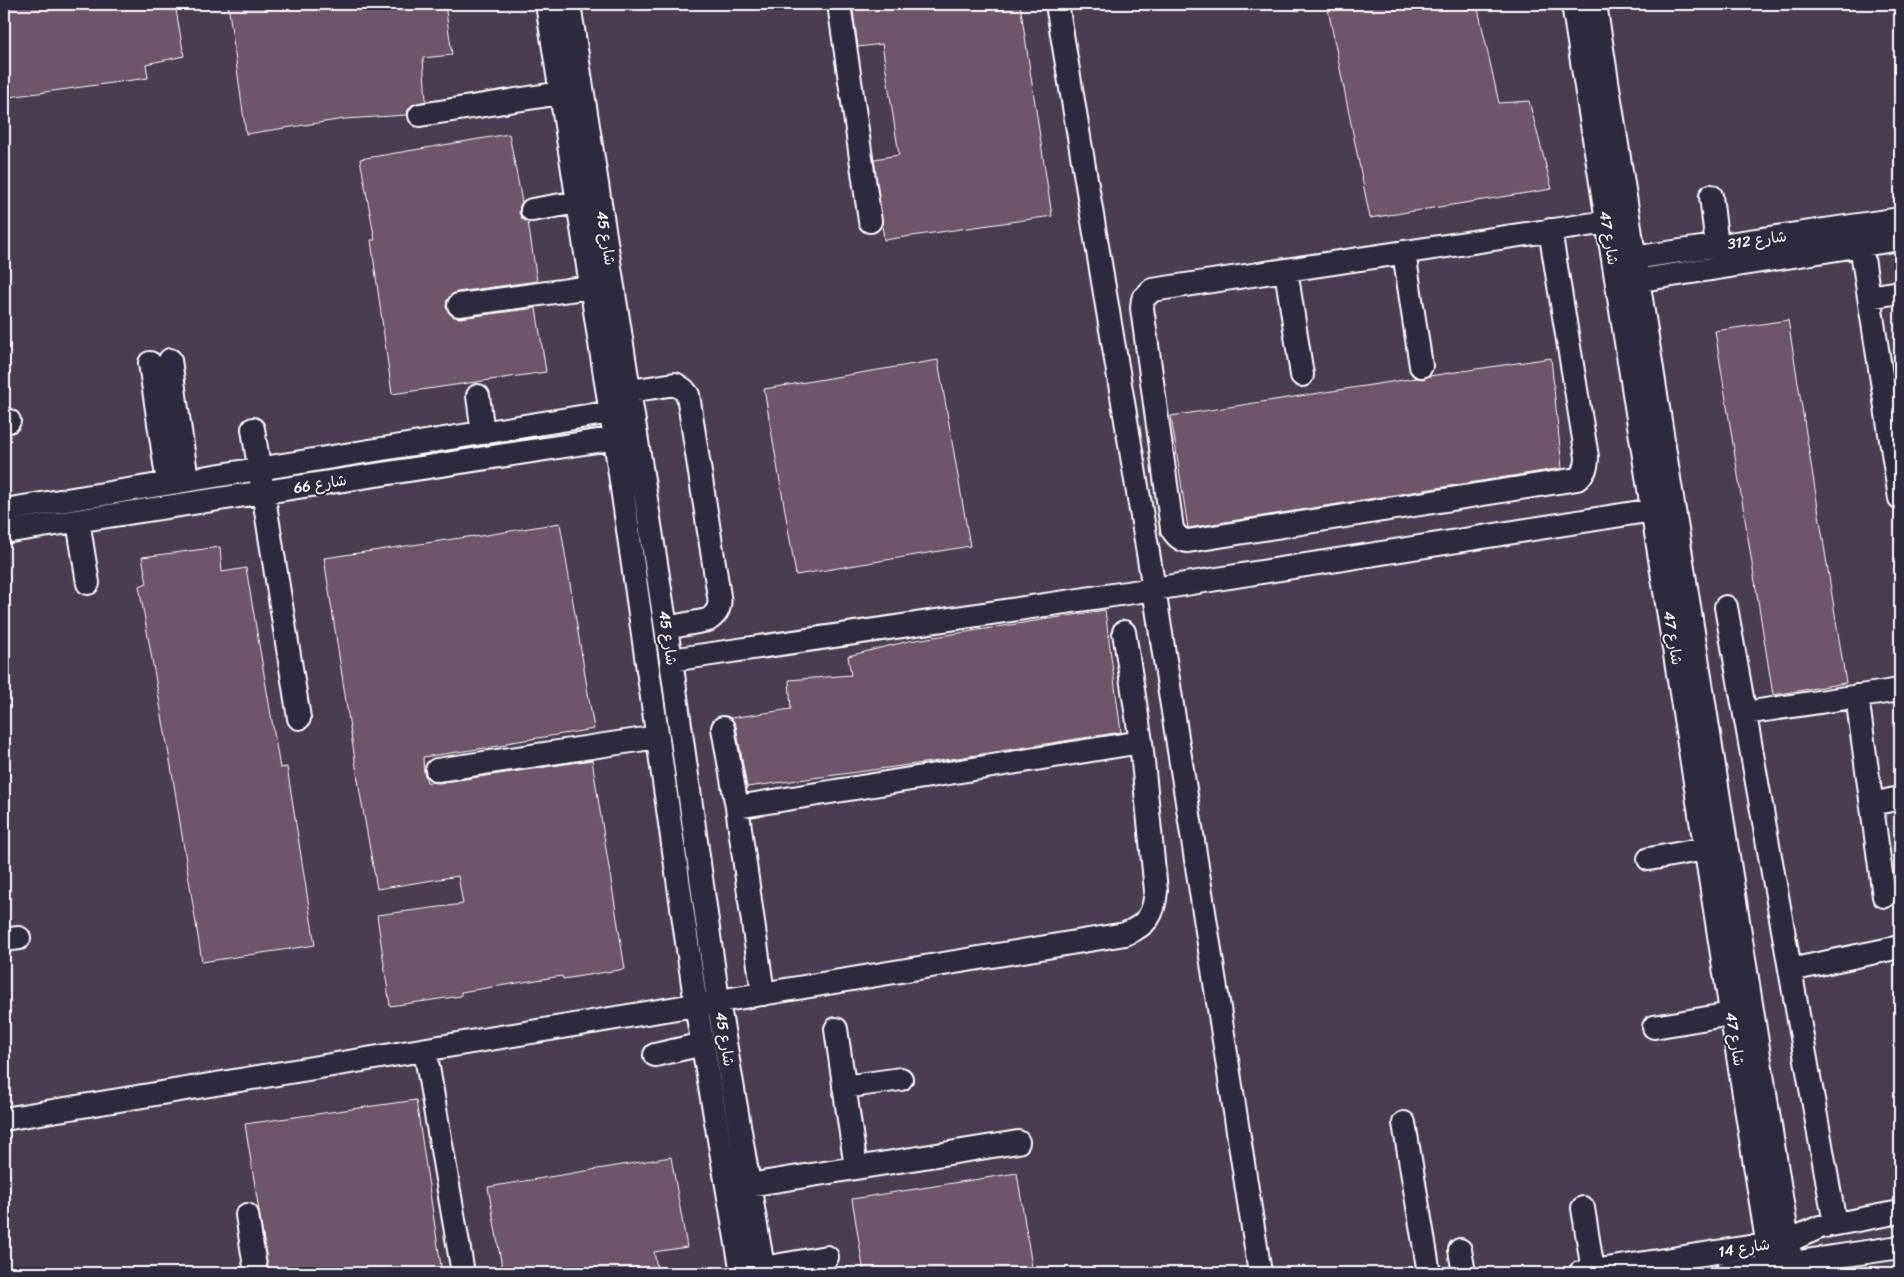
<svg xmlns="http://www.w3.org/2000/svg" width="1904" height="1277" viewBox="0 0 1904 1277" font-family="Sriracha,'Playpen Sans Arabic',sans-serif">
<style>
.built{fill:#4a3e50}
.building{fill:#6d5669;stroke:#fff}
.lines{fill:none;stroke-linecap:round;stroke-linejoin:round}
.minor-casing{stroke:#fff;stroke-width:26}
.minor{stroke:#2f2a3d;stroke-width:22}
.labels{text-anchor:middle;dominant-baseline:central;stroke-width:4;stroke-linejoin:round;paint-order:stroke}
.street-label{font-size:15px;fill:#fff;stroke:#2f2a3d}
</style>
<rect width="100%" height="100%" fill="#3b3346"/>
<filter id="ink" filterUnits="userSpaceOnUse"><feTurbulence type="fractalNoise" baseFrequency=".02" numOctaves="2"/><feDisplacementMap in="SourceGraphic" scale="10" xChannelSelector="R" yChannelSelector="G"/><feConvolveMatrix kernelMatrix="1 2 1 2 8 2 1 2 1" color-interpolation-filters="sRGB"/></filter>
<g filter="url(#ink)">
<!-- built -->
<path class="built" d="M4,4H1900V1273H4Z"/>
<!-- building -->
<path class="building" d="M4,4H175L184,56L146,64L148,78L9,97L4,51Z
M228,4H445L452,55L423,58L426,101L412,105L408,110L407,115L344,119L246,134Z
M852,4H1020L1052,216L884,240L874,159L899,155L882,44L858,47Z
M1327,4H1477L1499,103L1529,101L1552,189L1370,218Z
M509,134L522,202L520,206L519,213L522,219L528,222L537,281L457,292L451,295L447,300L446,307L449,313L454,317L460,318L536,308L546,372L392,394L371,240H375L360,159Z
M1788,320L1846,683L1773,695L1715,331Z
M1551,358L1562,468L1188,528L1171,416L1416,378L1423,379L1429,376Z
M938,360L970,546L796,575L764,389Z
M560,523L594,729L506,743V745L423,757L424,772L427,782L439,783L592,760L625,969L563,979L562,976L461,992V996L390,1006L377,915L463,904L458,876L377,889L360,793L324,558L474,536V537Z
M220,547L222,572L246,568L280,768L287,767L315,945L202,962L172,772L139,586L147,583L142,557Z
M1105,610L1121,732L938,761L747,787L736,726L731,718L791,709L789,680L851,675L848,656L909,641Z
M416,1100L442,1273H269L245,1124Z
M671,1157L687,1247L654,1252L658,1273H503L488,1187Z
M1017,1173L1033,1273H864L852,1199Z"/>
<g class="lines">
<!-- minor casing -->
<g class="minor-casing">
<path id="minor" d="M547,4L615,439L696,1005L742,1273
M569,4L671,660L718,1001L764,1273
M839,4L870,221
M1057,4L1154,589L1260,1273
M1573,4L1772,1273
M1595,4L1793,1273
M420,115L561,93
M1711,196L1717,246
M532,210L578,202
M1550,230L1587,457C1587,467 1585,472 1577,479L1188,541C1180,540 1176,536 1172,529L1142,308L1143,299L1152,290L1607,222
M1861,245L1900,498
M1404,252L1421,366
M1619,260L1900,219
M1286,270L1302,375
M1622,283L1900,239
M1869,297L1900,292
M459,305L591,287
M170,360L187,480
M150,363L168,483
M630,391L675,384L684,390L688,395L719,596C721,607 717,614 708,620L666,628
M478,396L483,433
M4,422L9,421
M253,429L299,718
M4,510L624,410
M78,521L88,583
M4,532L630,436
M1726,607L1835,1224
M671,660L1154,589L1653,510
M1857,696L1884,896
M1745,713L1900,690
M723,728L737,807L763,994
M437,770L658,737
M1872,804L1900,798
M737,807L1141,742
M1649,859L1705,849
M4,940L19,938
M1790,970L1900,947
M1654,1027L1731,1014
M836,1029L856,1168
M425,1050L463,1273
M655,1055L703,1044
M844,1087L901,1079
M4,1119L1125,934C1147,925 1154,915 1156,891L1141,742L1124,632
M1404,1123L1429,1273
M749,1185L1018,1142
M1583,1208L1593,1271
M247,1215L256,1273
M1460,1250L1464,1273
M763,1268L827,1257
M1580,1273L1788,1241L1820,1227L1900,1212
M1726,1273L1900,1247"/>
</g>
<!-- minor -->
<use href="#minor" class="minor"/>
</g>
</g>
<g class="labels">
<!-- street labels -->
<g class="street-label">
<text transform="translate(606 238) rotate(81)">شارع 45</text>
<text transform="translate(1609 238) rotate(81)">شارع 47</text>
<text transform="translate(1757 240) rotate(-8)">شارع 312</text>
<text transform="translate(320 484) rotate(-9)">شارع 66</text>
<text transform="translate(668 638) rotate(82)">شارع 45</text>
<text transform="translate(1673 638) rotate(81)">شارع 47</text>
<text transform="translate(725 1039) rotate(81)">شارع 45</text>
<text transform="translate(1735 1039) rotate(81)">شارع 47</text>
<text transform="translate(1744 1248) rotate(-9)">شارع 14</text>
</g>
</g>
<!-- margin -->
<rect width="1904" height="1277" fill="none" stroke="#2f2a3d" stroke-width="20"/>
<rect x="10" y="10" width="1884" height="1257" fill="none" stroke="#fff" stroke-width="2" filter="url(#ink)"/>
</svg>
